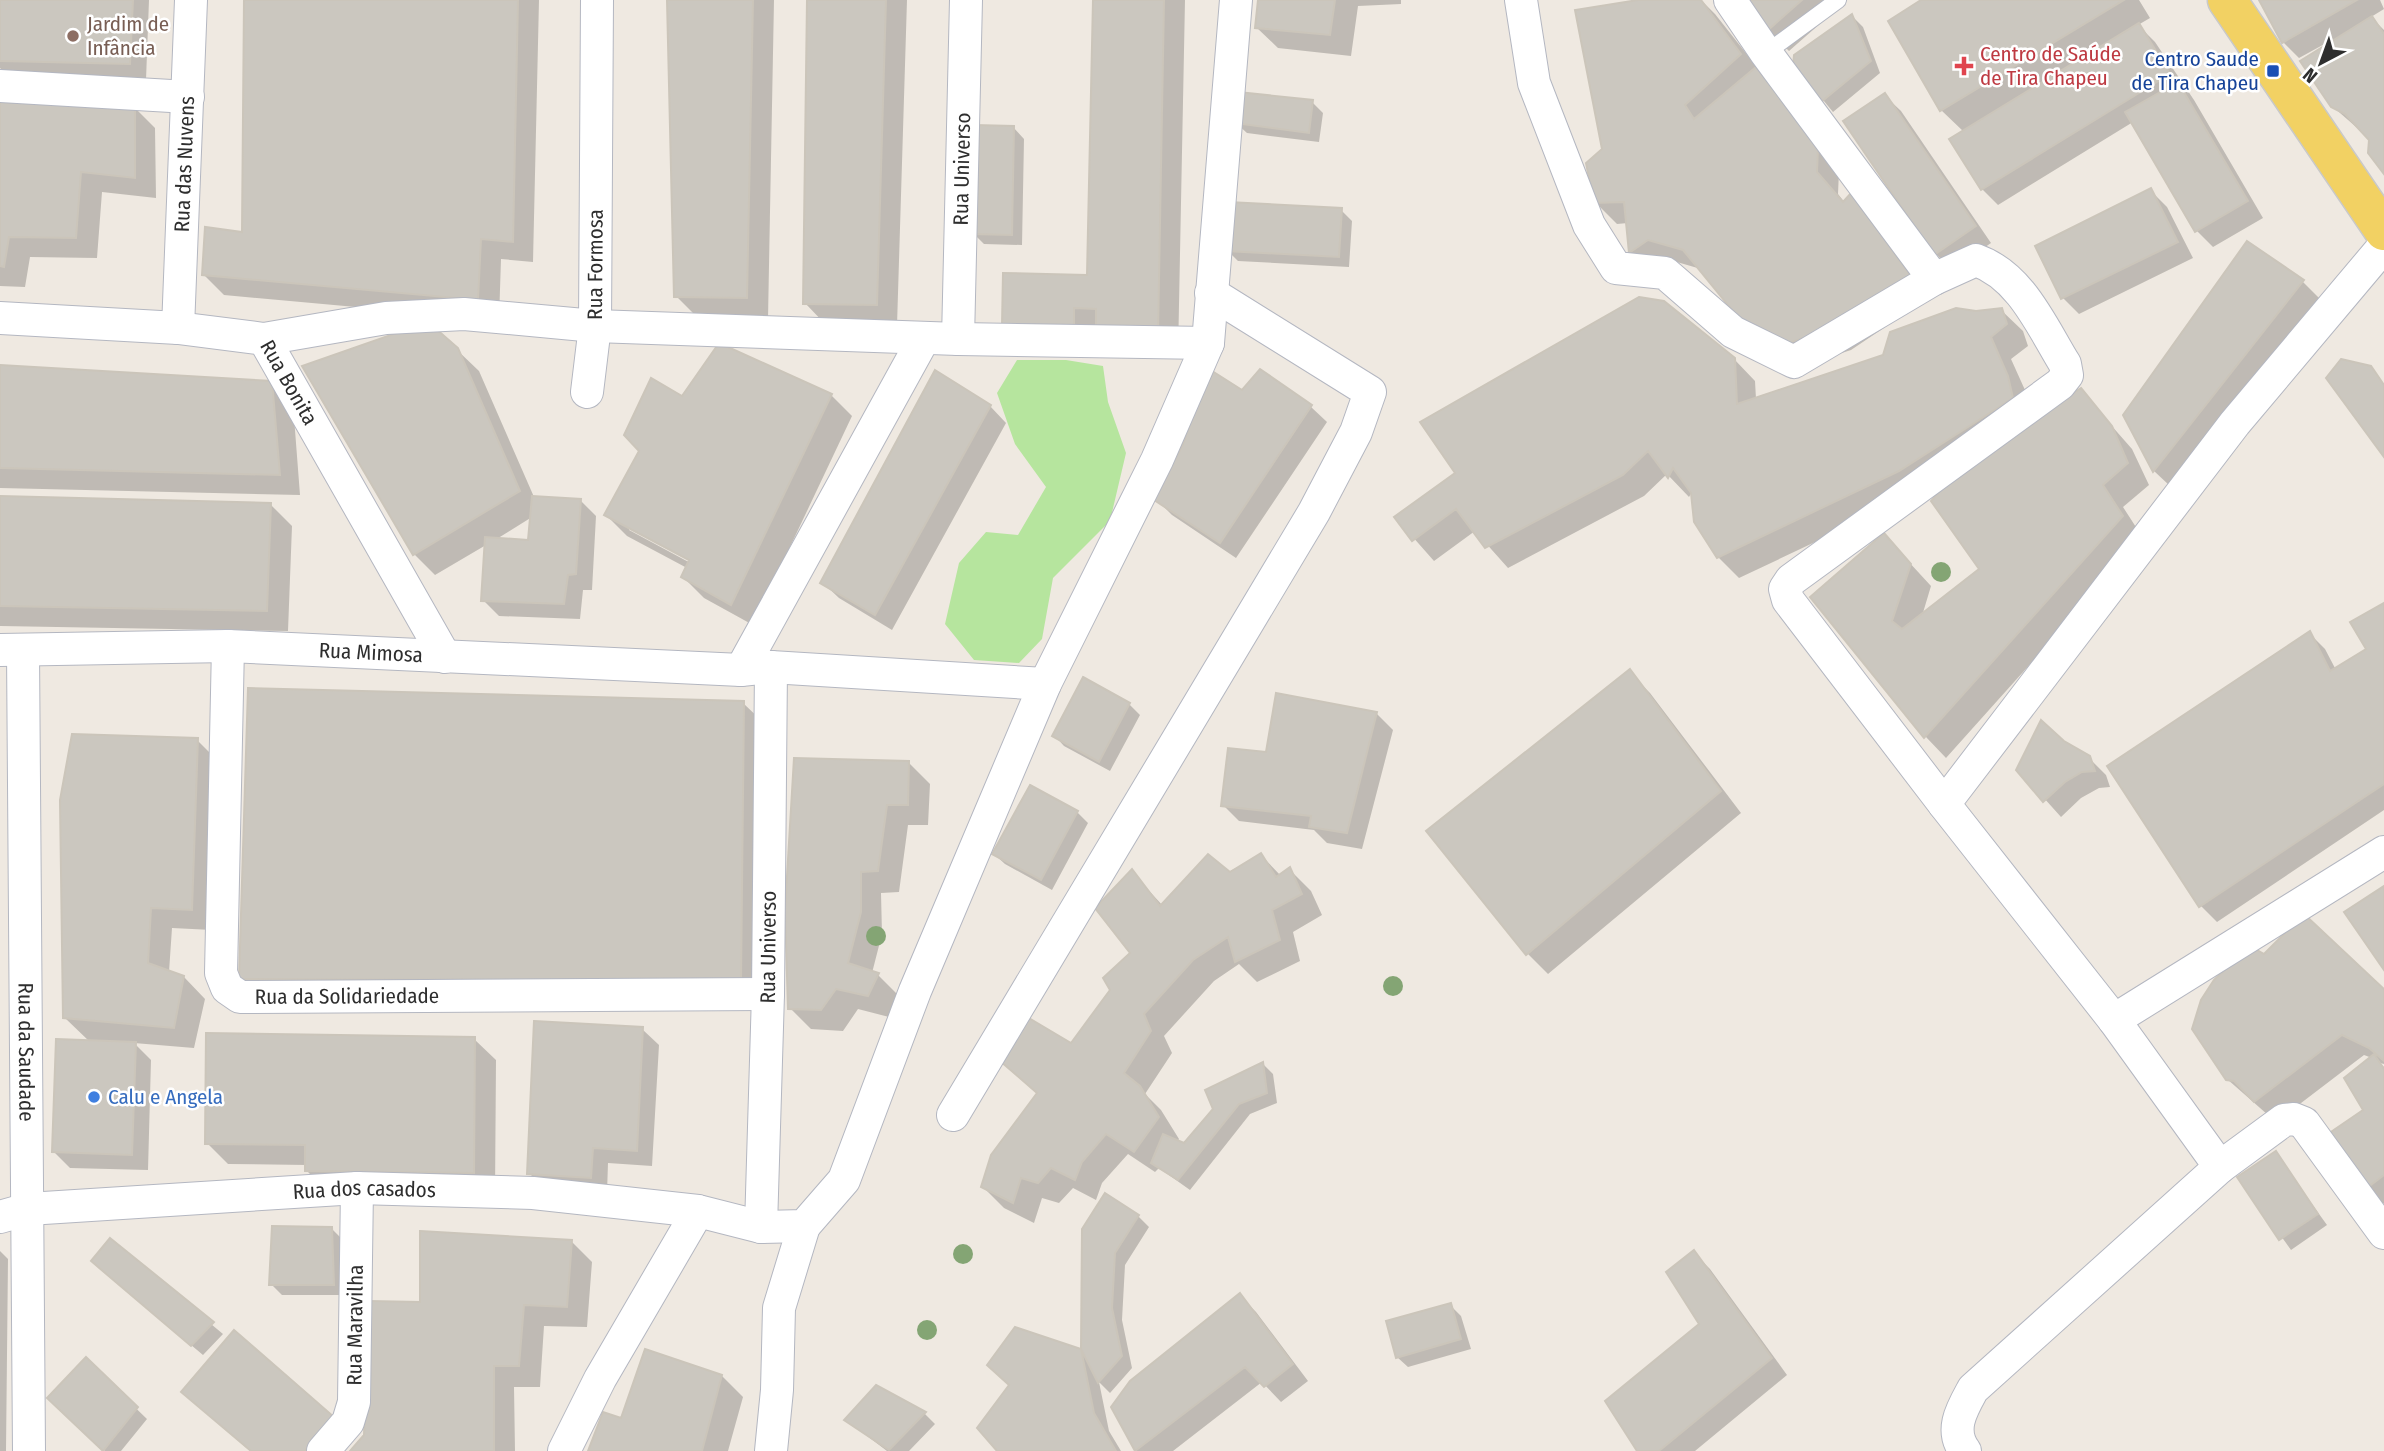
<svg xmlns="http://www.w3.org/2000/svg" width="2384" height="1451" viewBox="0 0 2384 1451" font-family="'Fira Sans Condensed',sans-serif">
<style>
.green{fill:#b6e59e}
.shadow{fill:#0003;fill-rule:evenodd}
.building{fill:#cbc7bf;stroke:#cbc5ba;stroke-width:2}
.lines{fill:none;stroke-linecap:round;stroke-linejoin:round}
.service-casing{stroke:#b4b7c1;stroke-width:18}
.minor-casing{stroke:#b4b7c1;stroke-width:34}
.primary-casing{stroke:#c9c9c9;stroke-width:41}
.service{stroke:#fff;stroke-width:16}
.minor{stroke:#fff;stroke-width:32}
.primary{stroke:#f2d163;stroke-width:38}
.tree{fill:#84a574}
.education-dot{fill:#8d6e63;stroke:#fff;stroke-width:2.5}
.health-dot{fill:#e0444e;stroke:#fff;stroke-width:2.5}
.transit-dot{fill:#1a4fb4;stroke:#fff;stroke-width:2.5}
.shop-dot{fill:#3f7fe0;stroke:#fff;stroke-width:2.5}
.labels{text-anchor:middle;dominant-baseline:central;stroke-width:5;stroke-linejoin:round;paint-order:stroke}
.education-label{font-size:21px;fill:#785e54;stroke:#fff;text-anchor:start}
.health-label{font-size:21px;fill:#be3a42;stroke:#fff;text-anchor:start}
.transit-label{font-size:21px;fill:#164399;stroke:#fff;text-anchor:end}
.street-label{font-size:21px;fill:#2e2e2e;stroke:#fff}
.shop-label{font-size:21px;fill:#366cbe;stroke:#fff;text-anchor:start}
</style>
<rect width="100%" height="100%" fill="#efe9e1"/>
<!-- green -->
<path class="green" d="M1017,360H1066L1103,366L1108,402L1126,453L1110,521L1053,578L1042,639L1019,663L974,660L945,624L959,563L986,532L1018,535L1046,487L1015,444L997,393Z"/>
<!-- shadow -->
<path class="shadow" d="M0,0H149L146,80L8,76L0,68Z
M246,0H539L533,262L501,259L499,320L224,295L203,274L244,234Z
M669,0H774L768,319L697,317L676,296Z
M809,0H907L897,326L826,325L805,303Z
M1094,0H1185L1178,356L1025,346L1089,277Z
M1259,0H1401V4L1358,6L1351,56L1278,48L1256,27Z
M1649,0H1701L1715,14L1839,171L1838,194L1845,203L1872,216L1930,297L1851,350L1808,364L1701,269L1670,260L1652,273L1631,253L1628,223L1617,224L1595,202L1604,149Z
M1747,0H1847L1789,51L1768,30Z
M1924,0H2139L2150,18L2138,25L2155,42L2194,100L2263,218L2213,247L2197,231L2133,122L1998,205L1982,189L1964,132L1941,110Z
M2261,0H2380L2384,9L2371,17L2384,30V171L2371,140L2332,106L2330,41L2299,58L2283,42Z
M1852,16L1863,27L1880,73L1833,112L1795,66Z
M1884,95L1901,111L1991,243L1952,270L1936,254Z
M1312,102L1323,113L1319,142L1247,133L1236,123Z
M0,103L134,107L155,128L156,198L102,192L97,258L30,257L25,287L0,286Z
M1014,128L1024,139L1022,245L984,244L973,233Z
M2150,190L2167,207L2193,258L2079,314L2063,298Z
M1341,210L1352,221L1349,267L1238,261L1228,251Z
M2303,282L2319,298L2170,486L2154,471L2125,415Z
M2001,310L2023,331L2028,346L2011,359L2029,399L2034,421L2081,391L2132,449L2149,485L2123,507L2143,538L1946,758L1926,737L1812,597L1884,535L1931,586L1922,616L1982,569L1969,461L1921,492L1739,578L1718,557L1692,492L1689,497L1667,474L1644,496L1508,568L1475,531L1434,561L1396,518L1734,359L1755,381L1756,399L1885,356L1976,313Z
M457,350L479,371L534,497L580,500L596,516L592,590H583L580,619L499,616L483,600L486,545L435,575L414,554ZM532,517L530,542L495,540Z
M0,367L271,382L293,404L300,495L0,488Z
M1242,392L1310,406L1327,422L1236,558L1172,515L1156,499Z
M831,395L852,416L753,625L704,598L683,577L687,568L627,536L606,515L682,399ZM629,526L698,563L696,566L629,530Z
M990,406L1006,423L892,630L839,598L822,582Z
M0,498L271,505L292,526L288,631L0,626Z
M2384,605V810L2217,922L2201,906L2309,633L2325,649L2336,670L2368,650Z
M1629,672L1650,693L1741,813L1548,974L1527,953Z
M1278,695L1377,714L1393,730L1362,849L1327,843L1314,830L1239,821L1223,805L1267,754Z
M743,703L765,724L761,1002L262,1000L240,979Z
M1129,704L1140,715L1110,771L1064,746L1054,735Z
M197,740L218,761L212,930L172,928L169,972L184,977L205,999L194,1048L134,1043L151,1060L148,1170L70,1168L54,1152L90,1042L65,1018Z
M2063,743L2089,758L2106,775L2110,787L2099,788L2081,798L2061,817L2018,769Z
M908,762L930,784L928,825H908L899,892L881,893L882,934L872,973L878,975L899,996L889,1017L858,1009L843,1031L811,1029L790,1008L787,910Z
M1077,812L1088,823L1052,890L1005,864L994,854Z
M1261,855L1281,876L1290,870L1311,891L1322,915L1293,932L1300,961L1257,982L1239,964L1214,981L1164,1036L1172,1053L1145,1094L1161,1110L1179,1139L1177,1142L1184,1145L1263,1064L1273,1074L1277,1103L1250,1114L1190,1190L1159,1168L1155,1172L1128,1154L1102,1183L1096,1200L1073,1188L1059,1203L1042,1198L1034,1223L1004,1208L983,1187L1039,1095L1001,1059L1072,1045L1113,990L1132,953V872L1163,906Z
M2265,956L2384,991V1064L2380,1063L2384,1067V1203L2377,1209L2361,1193L2365,1111L2372,1058L2364,1055L2276,1122L2227,1079Z
M642,1029L659,1045L652,1166L608,1163L607,1193L545,1189L529,1173Z
M474,1039L496,1060L495,1194L328,1192L306,1170L307,1165L228,1164L207,1143Z
M2276,1154L2327,1225L2291,1250L2239,1178Z
M1138,1216L1149,1227L1125,1265L1122,1320L1132,1368L1110,1393L1099,1382L1109,1431L1121,1451H1000L1011,1386L1016,1329L1082,1351L1084,1230Z
M331,1228L342,1239L344,1295H282L271,1284Z
M110,1240L223,1334L203,1355L104,1272Z
M571,1241L592,1262L587,1327L544,1326L540,1387H514L515,1451H353L366,1436L422,1304Z
M0,1251L8,1259L6,1451H0Z
M1694,1253L1710,1269L1787,1375L1695,1451H1639L1702,1324Z
M1240,1296L1256,1312L1308,1381L1281,1402L1262,1382L1173,1451H1137L1113,1407Z
M1450,1305L1461,1316L1471,1349L1408,1367L1397,1357Z
M86,1360L147,1419L121,1451H105L50,1398Z
M722,1376L743,1397L728,1451H590L622,1420Z
M876,1387L925,1414L935,1424L909,1451H887L846,1420Z
M183,1392L335,1451H250Z"/>
<!-- building -->
<path class="building" d="M0,0H133L130,64L0,61Z
M244,0H518L513,242L481,239L478,300L202,275L205,227L242,232Z
M667,0H753L747,298L674,297Z
M807,0H886L877,305L803,304Z
M1093,0H1164L1158,336L1096,334V309L1074,308V328L1002,326L1003,273L1087,275Z
M1258,0H1335L1330,35L1255,28Z
M1638,0H1701L1741,54L1685,105L1694,119L1756,67L1818,148L1817,172L1843,202L1851,193L1910,275L1830,329L1786,344L1741,321L1683,250L1648,240L1629,253L1624,202L1594,203L1586,163L1602,149L1575,10Z
M1743,0H1802L1767,31Z
M1921,0H2124L1940,111L1888,21Z
M2259,0H2357L2282,43Z
M1852,14L1871,61L1821,102L1793,67L1794,55Z
M2372,16L2384,34V174L2368,153L2369,140L2345,114L2331,107L2300,61Z
M2139,23L2170,74L1981,190L1949,139Z
M2178,82L2248,201L2195,232L2125,112Z
M1238,92L1313,100L1309,133L1234,123Z
M1885,93L1976,226L1934,255L1843,121Z
M0,102L135,105V178L81,172L76,238L9,237L4,267L0,266Z
M974,125L1014,126L1012,235L972,234Z
M2151,188L2178,242L2061,299L2035,246Z
M1228,202L1342,208L1339,257L1226,251Z
M2247,241L2304,280L2153,472L2123,415Z
M1639,297L1664,301L1735,358L1737,404L1883,355L1890,332L1956,308L1976,311L2002,308L2007,324L1991,337L2008,376L2013,398L1899,471L1717,558L1694,522L1691,493L1673,468L1668,478L1648,451L1623,475L1485,548L1456,509L1412,541L1394,517L1455,473L1420,422Z
M435,328L458,348L520,491L413,555L302,366L408,329Z
M719,343L832,394L731,605L681,577L689,560L604,515L639,451L624,435L651,378L682,396Z
M2341,359L2371,366L2384,385V457L2326,378Z
M0,365L272,381L280,475L0,468Z
M1209,369L1242,390L1260,369L1312,405L1220,543L1154,500L1183,444Z
M935,370L991,405L875,615L820,583Z
M2081,388L2112,426L2128,463L2103,485L2123,516L1924,738L1810,597L1884,533L1911,564L1892,621L1902,629L1979,569L1931,501L1966,462Z
M0,496L271,503L267,611L0,606Z
M532,496L581,499L576,574L568,575L564,604L481,601L485,537L528,540Z
M2384,603V784L2199,907L2107,766L2310,631L2330,671L2366,649L2350,622Z
M1630,669L1721,791L1526,955L1426,831Z
M1083,677L1130,703L1099,762L1052,736Z
M248,688L744,701L741,981L239,979Z
M1276,693L1377,712L1347,833L1309,827L1311,816L1221,806L1228,748L1266,752Z
M2041,720L2064,741L2090,756L2095,771L2082,772L2065,782L2043,802L2016,770Z
M72,734L198,738L192,910L151,908L148,963L184,976L174,1028L63,1018L60,800Z
M794,758L909,761L908,805H887L878,871L861,872V912L848,963L879,973L868,996L836,989L821,1010L788,1009L785,910Z
M1030,785L1078,811L1041,880L992,854Z
M1261,853L1276,877L1290,867L1302,894L1272,910L1280,940L1235,962L1228,937L1193,960L1144,1014L1151,1031L1124,1073L1140,1086L1159,1117L1134,1152L1106,1134L1082,1162L1075,1180L1051,1168L1038,1183L1021,1178L1013,1203L981,1187L991,1155L1037,1093L999,1060L1027,1017L1071,1043L1110,990L1103,978L1130,953L1095,908L1132,869L1160,906L1208,854L1230,872Z
M2384,886V970L2344,912Z
M2304,914L2384,989V1061L2369,1048L2342,1035L2254,1102L2234,1081L2226,1080L2192,1029L2201,1000L2214,980L2250,946L2264,954Z
M534,1021L643,1027L637,1151L593,1148L591,1178L527,1174Z
M206,1033L475,1037L474,1173L305,1171V1145L205,1144Z
M56,1039L136,1042L132,1155L52,1152Z
M2374,1054L2384,1069V1175L2359,1194L2325,1136L2363,1110L2344,1078Z
M1263,1062L1267,1093L1239,1104L1178,1180L1151,1163L1163,1134L1184,1143L1213,1109L1205,1090Z
M2276,1151L2318,1214L2279,1240L2237,1177Z
M1105,1193L1139,1215L1115,1253L1112,1308L1122,1356L1098,1383L1081,1349L1082,1229Z
M272,1226L332,1227L334,1285H269Z
M420,1231L572,1240L567,1307L524,1305L519,1366H494V1451H350L364,1435L369,1301L420,1302Z
M110,1238L214,1322L191,1346L91,1261Z
M1694,1250L1772,1358L1659,1451H1637L1605,1401L1699,1324L1666,1272Z
M1240,1293L1293,1364L1264,1387L1245,1367L1135,1451L1111,1407L1130,1381Z
M1451,1303L1461,1339L1396,1358L1386,1321Z
M1015,1327L1081,1349L1094,1413L1116,1451H997L977,1428L1009,1385L987,1365Z
M234,1330L334,1417L305,1451H251L181,1392Z
M645,1349L722,1375L702,1451H588L603,1412L621,1418Z
M86,1357L138,1407L103,1451L47,1398Z
M876,1385L926,1412L889,1450L844,1420Z"/>
<g class="lines">
<!-- service casing -->
<g class="service-casing">
<path id="service" d="M1766,53L1838,0"/>
</g>
<!-- minor casing -->
<g class="minor-casing">
<g id="minor">
<path d="M1521,0L1534,83L1589,225L1616,268L1665,273L1733,332L1794,362L1934,279L1976,260C2021,276 2041,325 2065,364L2067,375L2060,384L1791,580L1785,589L1788,600L1944,804"/>
<path d="M1730,0L1766,53L1934,279"/>
<path d="M0,86L188,97"/>
<path id="s1" d="M0,318L178,328L264,339L445,657"/>
<path id="s2" d="M178,328L191,0"/>
<path d="M264,339L386,318L464,314L595,326L958,339L1208,343"/>
<path id="s3" d="M958,339L966,0"/>
<path id="s4" d="M587,392L595,326L597,0"/>
<path id="s5" d="M228,646L221,973L227,988L240,997L768,994"/>
<path id="s6" d="M0,650L228,646L741,670L771,667L1045,684"/>
<path id="s7" d="M23,651L29,1451"/>
<path d="M741,670L924,338"/>
<path d="M2114,1020L2384,852"/>
<path d="M953,1115L1314,512L1356,432L1370,392L1211,293"/>
<path d="M2220,1167L2284,1120L2294,1119L2304,1123L2384,1233"/>
<path id="s8" d="M0,1217L28,1209L357,1188L533,1193L698,1211L761,1227L804,1226L844,1180L915,991L1045,684L1157,460L1208,343L1236,0"/>
<path id="s9" d="M761,1227L768,994L771,667"/>
<path id="s10" d="M323,1451L348,1422L354,1402L357,1188"/>
<path d="M564,1451L600,1379L698,1211"/>
<path d="M771,1451L777,1390L779,1308L804,1226"/>
<path d="M1965,1451C1949,1430 1962,1409 1973,1389L2220,1167L2114,1020L1944,804L2235,423L2384,246"/>
</g>
</g>
<!-- primary casing -->
<g class="primary-casing">
<path id="primary" d="M2227,0L2384,231"/>
</g>
<!-- service -->
<use href="#service" class="service"/>
<!-- minor -->
<use href="#minor" class="minor"/>
<!-- primary -->
<use href="#primary" class="primary"/>
</g>
<!-- trees -->
<g class="tree">
<circle cx="1941" cy="572" r="10"/>
<circle cx="876" cy="936" r="10"/>
<circle cx="1393" cy="986" r="10"/>
<circle cx="963" cy="1254" r="10"/>
<circle cx="927" cy="1330" r="10"/>
</g>
<!-- markers -->
<circle class="education-dot" cx="73" cy="36" r="7"/>
<path class="health-dot" d="M1960.5 55.5h7v7h7v7h-7v7h-7v-7h-7v-7h7z"/>
<rect class="transit-dot" x="2266" y="64" width="14" height="14" rx="3.5"/>
<circle class="shop-dot" cx="94" cy="1097" r="7"/>
<g class="labels">
<!-- education labels -->
<g class="education-label">
<text x="87" y="24">Jardim de<tspan x="87" dy="24">Infância</tspan></text>
</g>
<!-- health labels -->
<g class="health-label">
<text x="1980" y="54">Centro de Saúde<tspan x="1980" dy="24">de Tira Chapeu</tspan></text>
</g>
<!-- transit labels -->
<g class="transit-label">
<text x="2259" y="59">Centro Saude<tspan x="2259" dy="24">de Tira Chapeu</tspan></text>
</g>
<!-- street labels -->
<g class="street-label">
<text stroke="none"><textPath href="#s2" startOffset="164">Rua das Nuvens</textPath></text>
<text stroke="none"><textPath href="#s3" startOffset="170">Rua Universo</textPath></text>
<text stroke="none"><textPath href="#s4" startOffset="128">Rua Formosa</textPath></text>
<text stroke="none"><textPath href="#s1" startOffset="315">Rua Bonita</textPath></text>
<text stroke="none"><textPath href="#s6" startOffset="371">Rua Mimosa</textPath></text>
<text stroke="none"><textPath href="#s9" startOffset="280">Rua Universo</textPath></text>
<text stroke="none"><textPath href="#s5" startOffset="466">Rua da Solidariedade</textPath></text>
<text stroke="none"><textPath href="#s7" startOffset="401">Rua da Saudade</textPath></text>
<text stroke="none"><textPath href="#s8" startOffset="366">Rua dos casados</textPath></text>
<text stroke="none"><textPath href="#s10" startOffset="136">Rua Maravilha</textPath></text>
</g>
<!-- shop labels -->
<g class="shop-label">
<text x="108" y="1097">Calu e Angela</text>
</g>
</g>
<!-- north arrow -->
<g transform="translate(2321 63) rotate(221)" stroke="#ffffff" stroke-width="5" paint-order="stroke">
<path d="M0-5L12 26L0 18L-12 26Z" fill="#2e2e2e"/>
<text y="-10" font-size="19" font-weight="bold" text-anchor="middle" fill="#2e2e2e">N</text>
</g>
</svg>
